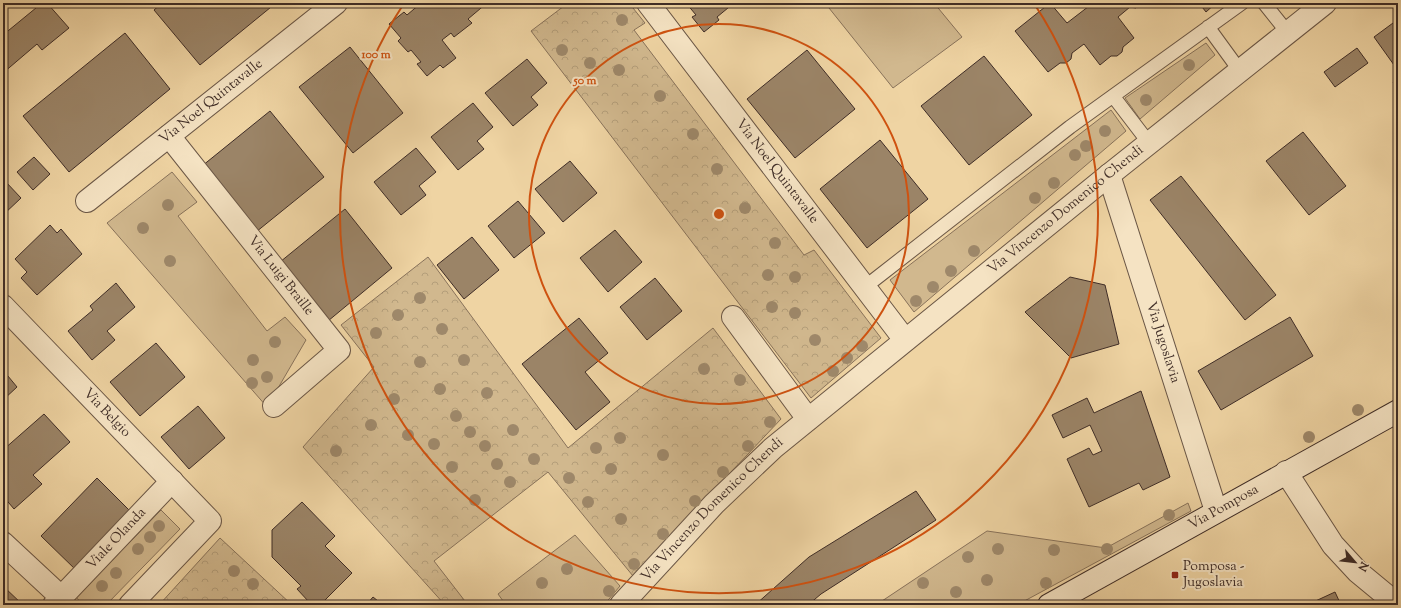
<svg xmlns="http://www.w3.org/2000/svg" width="1401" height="608" viewBox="0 0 1401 608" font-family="'Sorts Mill Goudy',serif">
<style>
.green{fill:#d1b88e;stroke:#88725a}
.park{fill:url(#park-crowns);stroke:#88725a}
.building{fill:#9b8467;stroke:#3f2d27}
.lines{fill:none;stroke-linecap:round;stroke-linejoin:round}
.service-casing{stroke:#6b5746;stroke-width:15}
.minor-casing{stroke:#6b5746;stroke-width:24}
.secondary-casing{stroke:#3f2d27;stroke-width:24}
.service{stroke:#f5e3c3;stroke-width:13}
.minor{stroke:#f5e3c3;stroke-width:22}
.secondary{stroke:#f5e3c3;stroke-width:22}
.tree{fill:#9e886a}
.ring{fill:none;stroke:#cf5210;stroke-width:2}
.poi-dot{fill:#8f2418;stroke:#f5e3c3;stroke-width:1.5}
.labels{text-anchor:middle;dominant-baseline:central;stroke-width:4;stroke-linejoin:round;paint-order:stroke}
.street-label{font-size:14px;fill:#3f2d27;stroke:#f5e3c3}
.poi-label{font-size:14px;fill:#3f2d27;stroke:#f5e3c3;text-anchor:start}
.centre{fill:#cf5210;stroke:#f5e3c3;stroke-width:2}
.ring-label{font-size:12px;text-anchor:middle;font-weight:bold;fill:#cf5210;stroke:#f5e3c3;stroke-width:4;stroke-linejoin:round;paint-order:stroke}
</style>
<defs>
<pattern id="park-crowns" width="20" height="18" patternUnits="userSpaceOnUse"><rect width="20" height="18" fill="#d1b88e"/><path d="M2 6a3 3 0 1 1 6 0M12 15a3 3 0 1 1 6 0" fill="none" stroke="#b49e7a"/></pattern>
</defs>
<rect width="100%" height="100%" fill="#efd4a3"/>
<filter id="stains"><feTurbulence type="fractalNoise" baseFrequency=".005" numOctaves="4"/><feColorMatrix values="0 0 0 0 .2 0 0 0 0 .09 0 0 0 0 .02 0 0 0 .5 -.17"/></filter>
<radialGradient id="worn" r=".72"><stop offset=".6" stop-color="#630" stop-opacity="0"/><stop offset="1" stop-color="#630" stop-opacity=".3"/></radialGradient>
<!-- green -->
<path class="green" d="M825,3H934L962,37L893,88Z
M1206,43L1215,55L1140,119L1125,98Z
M1111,110L1126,131L914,312L890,280Z
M172,172L197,202L178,216L267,331L285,317L306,340L267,407L107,223Z
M1188,503L1191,511L1017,605H876L987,531L1106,548Z
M161,510L180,529L106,605H83L76,597Z
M575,535L620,586L604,605H506L498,594Z"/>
<!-- park -->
<path class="park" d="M568,3H629L645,23L634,30L804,255L814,250L881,338L811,398L531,31Z
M428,257L568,448L713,328L781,419L633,576L548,472L434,561L468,605H445L303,447L374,367L341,325Z
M220,538L292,605H159Z"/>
<!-- building -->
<path class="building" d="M42,3H47L69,28L42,50L37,44L3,73V35Z
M162,3H276L200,65L154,10Z
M421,3H426L429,6L431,3H487L468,19L472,23L454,37L451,33L442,40L456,58L443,68L440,65L427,76L417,64L421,62L411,50L408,52L398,41L401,38L389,24L404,12L407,15Z
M686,3H734L717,17L719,20L704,32L692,17L696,15Z
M1050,3L1067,23L1093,3H1140L1136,8L1130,7L1118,17L1134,38L1123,47L1122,52L1117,56H1111L1100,65L1084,44L1072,53L1071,59L1066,63H1060L1048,72L1015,31Z
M1199,3H1216L1206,12Z
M1393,23L1398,30V62L1394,65L1374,37Z
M125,33L170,89L69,172L23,116Z
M350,47L403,113L353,153L299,87Z
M1357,48L1368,63L1335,87L1324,72Z
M807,50L855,109L795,158L747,99Z
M984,56L1032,115L969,165L921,106Z
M527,59L547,83L531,97L538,105L513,126L485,93Z
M1398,78V89L1393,82Z
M473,103L493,127L477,141L484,149L458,170L431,137Z
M270,111L324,177L256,232L202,166Z
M1303,132L1346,186L1309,215L1266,161Z
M880,140L928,199L867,248L820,189Z
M416,148L436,172L419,186L426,195L401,215L374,182Z
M34,157L50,174L33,190L17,172Z
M570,161L597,193L563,222L535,189Z
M1181,176L1276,295L1245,320L1150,200Z
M5,181L21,198L3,215V182Z
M518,201L545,233L514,258L488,226Z
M345,209L392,268L328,321L280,262Z
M50,225L57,233L61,229L82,254L37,295L21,278L27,272L15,259Z
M615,230L642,262L608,292L580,258Z
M472,237L499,270L464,299L437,265Z
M1070,277L1105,285L1119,344L1071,358L1025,312Z
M655,278L682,311L647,340L620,307Z
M116,283L135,307L107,331L115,340L92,360L68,331L93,310L90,306Z
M1290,317L1313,356L1221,410L1198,371Z
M579,318L608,353L585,372L610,402L576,430L522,364Z
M156,343L185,377L140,416L110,382Z
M3,370L17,387L3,400Z
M1141,391L1170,477L1143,490L1139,483L1089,507L1067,459L1089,448L1093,455L1102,451L1090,425L1063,438L1052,415L1087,398L1094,413Z
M198,406L225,438L189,469L161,437Z
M44,414L70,442L33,475L42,484L14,509L3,496V465L6,463L3,459V450Z
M97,478L134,515L78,572L41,536Z
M916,491L936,520L821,594L808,605H755L809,557Z
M302,502L335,536L325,546L352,573L323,602H309L297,589L301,586L272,557V530Z
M3,586L23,605H3Z
M1335,592L1341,605L1309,604Z
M373,597L383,605H366Z"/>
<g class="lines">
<!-- service casing -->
<g class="service-casing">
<path id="service" d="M1264,3L1288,33
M1208,27L1240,71
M1113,96L1149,143
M865,287L1070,127L1242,3"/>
</g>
<!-- minor casing -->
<g class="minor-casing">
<g id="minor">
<path id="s1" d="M648,3L905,340"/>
<path id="s2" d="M169,136L339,350L274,406"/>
<path id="s3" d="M1109,175L1216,511"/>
<path id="s4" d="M87,201L336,3"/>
<path id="s5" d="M3,306L210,521L130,605"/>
<path d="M733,317L808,419"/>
<path d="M1286,472L1333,545L1358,572L1398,605"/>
<path d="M3,543L61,597"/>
<path id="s6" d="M54,605L172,481"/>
<path id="s7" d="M621,605L714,504L773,448L1109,175L1325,3"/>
</g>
</g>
<!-- secondary casing -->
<g class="secondary-casing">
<g id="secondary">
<path id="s8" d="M1049,605L1398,411"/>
</g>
</g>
<!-- service -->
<use href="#service" class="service"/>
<!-- minor -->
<use href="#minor" class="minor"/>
<!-- secondary -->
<use href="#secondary" class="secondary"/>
</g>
<!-- trees -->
<g class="tree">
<circle cx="622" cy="20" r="6"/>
<circle cx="562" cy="50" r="6"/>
<circle cx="590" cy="63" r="6"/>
<circle cx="1189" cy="65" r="6"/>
<circle cx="619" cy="70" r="6"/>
<circle cx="660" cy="96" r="6"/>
<circle cx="1146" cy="100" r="6"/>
<circle cx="1105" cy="131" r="6"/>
<circle cx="693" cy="134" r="6"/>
<circle cx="1086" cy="146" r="6"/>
<circle cx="1075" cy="155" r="6"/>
<circle cx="717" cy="169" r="6"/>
<circle cx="1054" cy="183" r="6"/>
<circle cx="1035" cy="198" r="6"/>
<circle cx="168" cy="205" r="6"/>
<circle cx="745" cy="208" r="6"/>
<circle cx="143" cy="228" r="6"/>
<circle cx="775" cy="243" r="6"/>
<circle cx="974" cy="251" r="6"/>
<circle cx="170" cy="261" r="6"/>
<circle cx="951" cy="271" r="6"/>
<circle cx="768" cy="275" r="6"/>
<circle cx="795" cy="277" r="6"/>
<circle cx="933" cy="287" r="6"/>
<circle cx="420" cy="298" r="6"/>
<circle cx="916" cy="301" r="6"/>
<circle cx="772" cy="307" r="6"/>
<circle cx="795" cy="313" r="6"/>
<circle cx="398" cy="315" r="6"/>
<circle cx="442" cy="329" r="6"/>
<circle cx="376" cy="333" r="6"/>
<circle cx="815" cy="340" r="6"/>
<circle cx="275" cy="342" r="6"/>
<circle cx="862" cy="346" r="6"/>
<circle cx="847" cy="358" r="6"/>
<circle cx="253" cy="360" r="6"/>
<circle cx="464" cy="360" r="6"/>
<circle cx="420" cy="362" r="6"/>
<circle cx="704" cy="369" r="6"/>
<circle cx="833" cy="371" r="6"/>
<circle cx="267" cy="377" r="6"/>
<circle cx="740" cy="380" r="6"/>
<circle cx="252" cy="383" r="6"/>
<circle cx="440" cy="389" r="6"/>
<circle cx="487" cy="393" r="6"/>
<circle cx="394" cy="399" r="6"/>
<circle cx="1358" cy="410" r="6"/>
<circle cx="456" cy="416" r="6"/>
<circle cx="770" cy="422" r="6"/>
<circle cx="371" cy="425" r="6"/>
<circle cx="513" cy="430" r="6"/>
<circle cx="470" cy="432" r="6"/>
<circle cx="408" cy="435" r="6"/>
<circle cx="1309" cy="437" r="6"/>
<circle cx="620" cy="438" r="6"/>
<circle cx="434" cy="444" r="6"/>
<circle cx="485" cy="446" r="6"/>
<circle cx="748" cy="446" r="6"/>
<circle cx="596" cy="448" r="6"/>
<circle cx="336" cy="451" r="6"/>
<circle cx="663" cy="455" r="6"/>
<circle cx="534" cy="459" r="6"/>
<circle cx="497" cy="464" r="6"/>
<circle cx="452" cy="467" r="6"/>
<circle cx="611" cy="469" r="6"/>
<circle cx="723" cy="472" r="6"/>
<circle cx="569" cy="478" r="6"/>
<circle cx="510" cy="482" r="6"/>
<circle cx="475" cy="500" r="6"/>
<circle cx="695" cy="501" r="6"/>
<circle cx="588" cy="502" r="6"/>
<circle cx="1169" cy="515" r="6"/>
<circle cx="621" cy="519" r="6"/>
<circle cx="159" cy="526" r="6"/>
<circle cx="663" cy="534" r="6"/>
<circle cx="150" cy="537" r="6"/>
<circle cx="138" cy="549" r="6"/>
<circle cx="998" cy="549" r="6"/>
<circle cx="1107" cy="549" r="6"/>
<circle cx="1054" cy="550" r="6"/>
<circle cx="968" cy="557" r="6"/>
<circle cx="634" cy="564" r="6"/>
<circle cx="567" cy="569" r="6"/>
<circle cx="234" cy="571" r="6"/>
<circle cx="116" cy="573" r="6"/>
<circle cx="987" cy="580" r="6"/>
<circle cx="542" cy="583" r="6"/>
<circle cx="923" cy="583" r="6"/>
<circle cx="1046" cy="583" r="6"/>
<circle cx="253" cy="584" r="6"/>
<circle cx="102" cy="586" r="6"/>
<circle cx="609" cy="591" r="6"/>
<circle cx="956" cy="592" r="6"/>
</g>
<!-- distance rings -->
<g class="ring">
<circle cx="719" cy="214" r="190"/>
<path d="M1035 5A379 379 0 1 1 403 5"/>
</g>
<!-- markers -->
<rect class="poi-dot" x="1171" y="571" width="8" height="8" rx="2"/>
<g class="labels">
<!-- street labels -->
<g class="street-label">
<text stroke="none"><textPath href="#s4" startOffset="159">Via Noel Quintavalle</textPath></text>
<text stroke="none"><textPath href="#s1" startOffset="212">Via Noel Quintavalle</textPath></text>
<text stroke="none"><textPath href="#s7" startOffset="596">Via Vincenzo Domenico Chendi</textPath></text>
<text stroke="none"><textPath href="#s2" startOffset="179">Via Luigi Braille</textPath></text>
<text stroke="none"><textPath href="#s3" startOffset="176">Via Jugoslavia</textPath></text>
<text stroke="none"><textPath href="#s5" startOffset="149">Via Belgio</textPath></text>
<text stroke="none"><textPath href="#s8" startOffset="200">Via Pomposa</textPath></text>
<text stroke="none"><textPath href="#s7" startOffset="132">Via Vincenzo Domenico Chendi</textPath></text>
<text stroke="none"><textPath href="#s6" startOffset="91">Viale Olanda</textPath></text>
</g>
<!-- poi labels -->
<g class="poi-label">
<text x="1183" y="567">Pomposa -<tspan x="1183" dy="16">Jugoslavia</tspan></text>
</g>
</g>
<circle cx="719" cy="214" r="6" class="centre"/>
<g class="ring-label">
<text x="376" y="58">100 m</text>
<text x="585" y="84">50 m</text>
</g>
<!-- margin -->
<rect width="1401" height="608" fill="none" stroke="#efd4a3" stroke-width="16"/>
<rect x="4" y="4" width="1393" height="600" fill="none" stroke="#3f2d27" stroke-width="2"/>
<rect x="8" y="8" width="1385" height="592" fill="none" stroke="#3f2d27"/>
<!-- north arrow -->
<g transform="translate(1355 562) rotate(118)" stroke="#f5e3c3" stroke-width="3" paint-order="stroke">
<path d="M0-3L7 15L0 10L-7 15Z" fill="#3f2d27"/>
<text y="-6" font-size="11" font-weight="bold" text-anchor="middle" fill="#3f2d27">N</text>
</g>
<rect width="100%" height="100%" filter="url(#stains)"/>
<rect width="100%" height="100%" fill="url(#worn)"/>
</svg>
